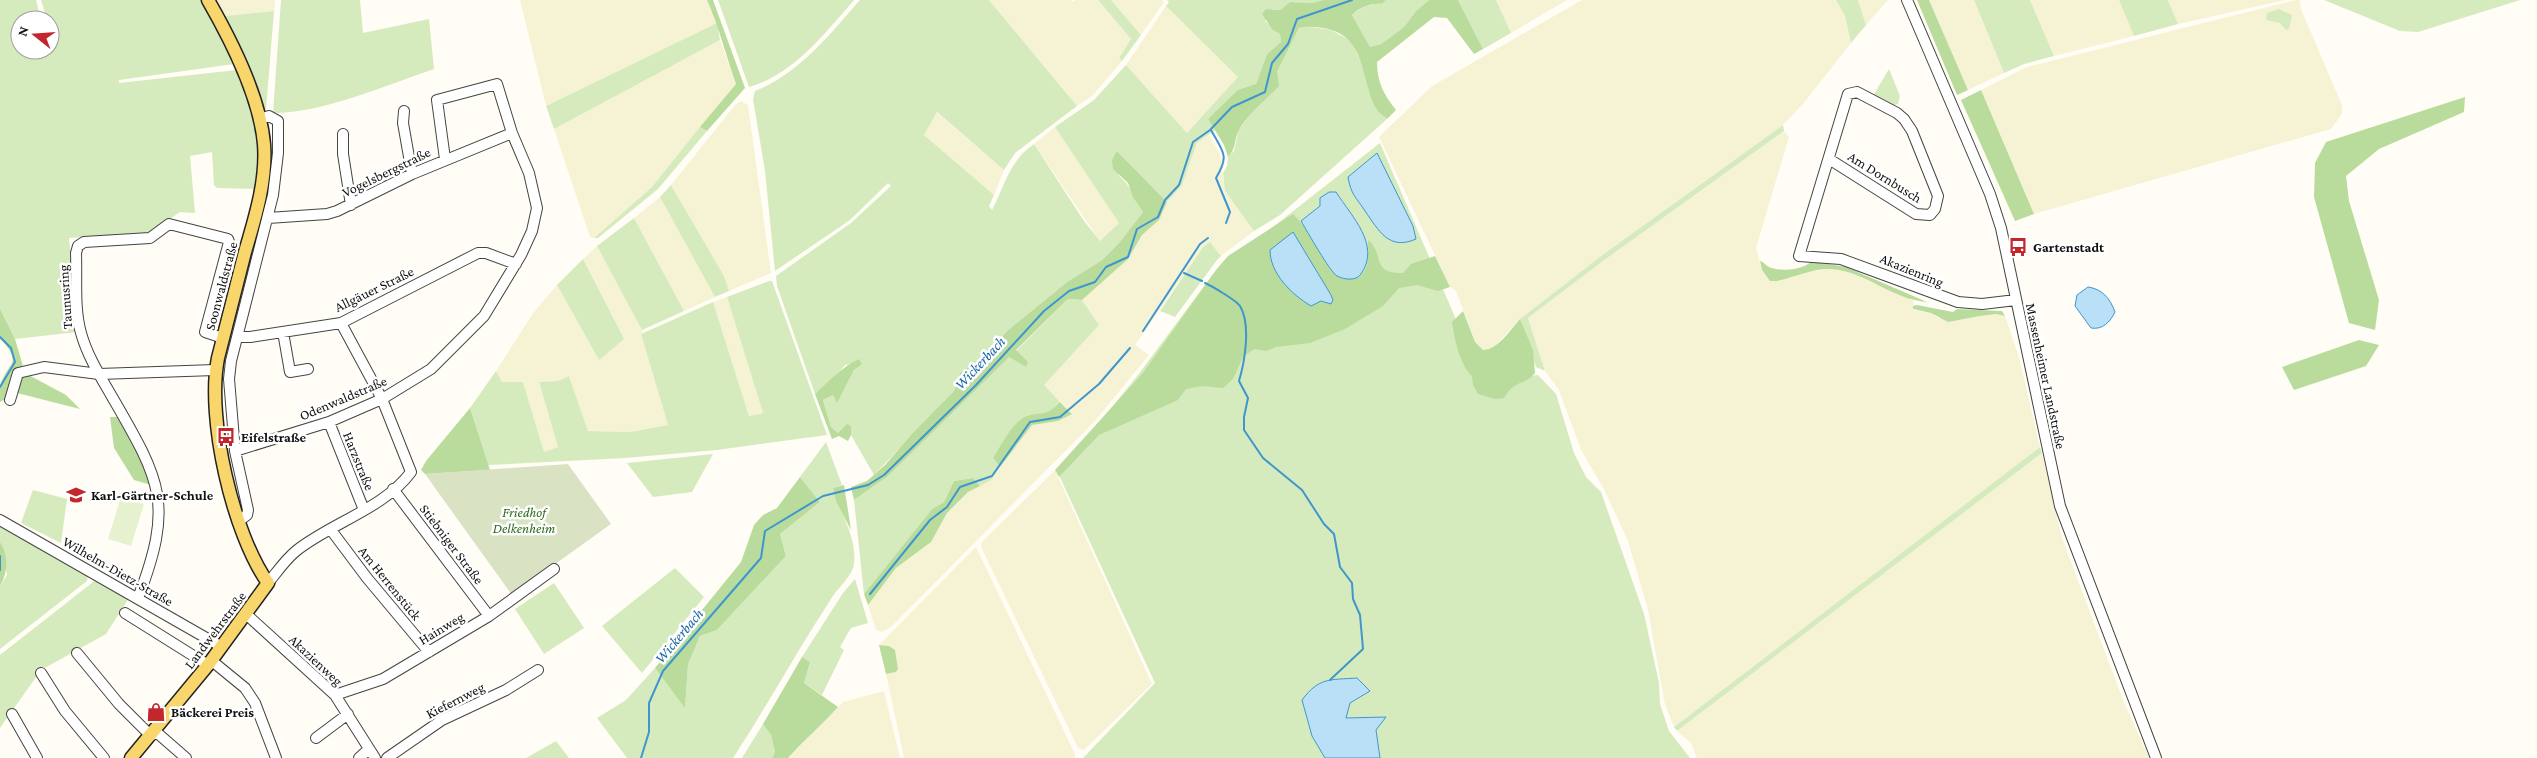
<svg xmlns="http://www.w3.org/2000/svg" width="2537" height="758" viewBox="0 0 2537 758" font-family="'Crimson Pro',serif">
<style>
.farmland{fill:#f6f3d4}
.green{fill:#d5ebbd}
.forest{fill:#b9dc9c;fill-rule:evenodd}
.cemetery{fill:#d9e3c4}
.pitch{fill:#e6f2cf}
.water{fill:#b9e0f7;stroke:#3f96cf}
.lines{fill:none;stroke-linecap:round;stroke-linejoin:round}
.stream{stroke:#3f96cf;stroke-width:2}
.minor-casing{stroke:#444;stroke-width:12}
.major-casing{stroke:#222;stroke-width:15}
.minor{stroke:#fff;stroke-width:10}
.major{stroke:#f9d66b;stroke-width:12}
.labels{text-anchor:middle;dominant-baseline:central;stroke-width:5;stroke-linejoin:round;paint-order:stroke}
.street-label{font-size:14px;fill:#111;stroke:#fff}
.poi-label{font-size:14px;font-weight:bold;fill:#111;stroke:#fff;text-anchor:start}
.park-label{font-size:14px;font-style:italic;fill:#2f6b1f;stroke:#fff}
.water-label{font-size:15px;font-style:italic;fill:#1768a6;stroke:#fff}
</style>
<rect width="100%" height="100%" fill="#fffdf5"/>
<!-- farmland -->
<path class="farmland" d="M216,0H275L274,11L225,16Z
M520,0H707L717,23L546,106Z
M989,0H1071L1073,2L1075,0H1098L1131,39L1119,58L1122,61L1092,96L1077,106Z
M1111,0H1162L1164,2L1141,35Z
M1496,0H1567L1511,33Z
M1582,0H1836L1845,16L1851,43L1803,104L1783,125L1601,256L1520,319L1496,345L1488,350H1483L1475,342L1456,291L1450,287L1379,137L1432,86Z
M1858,0H1888L1866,25Z
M1929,0H1974L2004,73L1968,90Z
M2030,0H2119L2134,36L2054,56Z
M2168,0H2285L2178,24Z
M2296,0H2300L2301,9L2342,105V114L2331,129L2034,214L1981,90L2027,67Z
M1166,6L1239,77L1187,133L1126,65Z
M720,40L736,84L652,187L594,238L590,237L554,129Z
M741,101L748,105L771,273L729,291L724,276L671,185L735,105Z
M936,112L1004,170L994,195L924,135Z
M1055,127L1120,223L1100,241L1034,144Z
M1784,131L1789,137L1756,248L1762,270L1815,271L1830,269L1850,272L1914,301L1913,310L1931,313L1938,318L1960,320L1980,316L1996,314L2005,316L2019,357L2040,447L1674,727L1665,705L1648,610L1628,541L1604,489L1581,450L1559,390L1545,371L1528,318L1603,261Z
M1209,135L1220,154L1225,191L1254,231L1221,256L1210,242L1203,247L1135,345L1149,355L1094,422L892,626L882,632L876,630L868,605L896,568L931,542L947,513L968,492L991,479L1032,425L1058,421L1072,413L1043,385L1099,325L1082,300L1128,259L1142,235L1159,220L1167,202L1182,185L1197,143Z
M660,197L715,297L684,311L634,218Z
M597,246L643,331L641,334L668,425L630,432L588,431L569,376L558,381L539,382L558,447L544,452L523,382L501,383L496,371L534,312L557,285L599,359L583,259Z
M727,297L763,413L749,416L713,302Z
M2042,453L2062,538L2123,700L2149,758H1697L1691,743L1677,731Z
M1055,470L1152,684L1084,750L1078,748L981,547L982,542Z
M976,547L1075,754V758H904L886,674L896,672L897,662L895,650L889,646L879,645Z
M884,691L900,758H788L843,702Z"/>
<!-- green -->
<path class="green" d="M0,0H36L41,20H20V50H50V20H47L41,0H203L234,64L119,80V83L237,70C254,117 262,138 256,189L217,188L214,185L212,152L190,156L195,213L180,212L149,233L69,238L77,332L15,339L0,309Z
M281,0H360L363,33L429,19L434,69C386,85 324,113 273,113Z
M718,0H854C825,33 793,75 749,87Z
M860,0H989L1077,106L1015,153L1004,170L937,112L924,135L994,195L989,206L992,210C1005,185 1010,160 1034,144L1084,221L1100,241L1119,223L1055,127L1094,100L1126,65L1187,133L1238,77L1166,6L1169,2L1167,0H1323L1312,3L1290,2L1280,10L1272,9L1265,21L1280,34L1281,42L1267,54L1256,84L1208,119L1215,130L1197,143L1182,185L1167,202L1117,151L1119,176C1131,185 1135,200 1143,212L1119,243L1102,260L1067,282L1007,331L991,350L960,373L954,391L874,475L851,435V426L838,433L831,427L823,400L833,395L837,402L854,370L862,363L845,365L838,374L815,394L777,286L776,276L851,223L891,186L888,183L850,220L775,271L765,171L753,99L755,91C799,74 830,34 860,0Z
M1098,0H1111L1141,35L1122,61L1119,58L1131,39Z
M1386,0H1429L1416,11L1404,27L1381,44L1370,47L1352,15C1361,8 1370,3 1382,4Z
M1458,0H1496L1511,33L1483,49Z
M1836,0H1858L1866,25L1851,43L1845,16Z
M1974,0H2030L2054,56L2024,64L2004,73Z
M2119,0H2168L2178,24L2134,36Z
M2324,0H2520L2418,32L2400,31Z
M2279,9L2292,15L2289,29L2286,30L2280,23L2266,20L2267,13Z
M274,11L266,109L262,108L253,79L225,16Z
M717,23L720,40L554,129L546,106Z
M1306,26L1331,30L1351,41L1365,70L1376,108L1387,119L1280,215L1254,231L1225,191L1223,173L1227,166L1228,157L1234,151L1238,132L1277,72L1299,28Z
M1889,69L1900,96L1898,104L1892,106L1873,96Z
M1783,125L1784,131L1603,261L1528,318L1545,371L1536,367L1520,319L1601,256Z
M700,127L707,131L658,189L598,238H594L652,187Z
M1380,143L1458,324L1506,379L1538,375L1556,394L1574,453L1586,477L1601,492L1644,614L1659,683L1660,704L1669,731L1690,758H1083L1155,683L1058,473L1138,375L1213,274Z
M671,185L724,276L729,291L715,297L660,197Z
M634,218L684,311L642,330L597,246Z
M1210,242L1221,256L1217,260L1175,317L1160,311L1203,247Z
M583,259L624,339L599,360L557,285Z
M769,281H772L827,435L717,450L625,458L488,465L470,408L496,371L502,382H523L544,452L558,447L539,382L558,381L569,376L588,431L630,432L668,425L641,334L713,302L749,416L763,413L727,297Z
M1068,299L1082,300L1099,325L1044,385L1060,402L1050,413L1025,418L993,458L1000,467L991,480L980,486L973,478L954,481L944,502L932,509L864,594L854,500L887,477L1009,356L1026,367L1022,356L1016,351Z
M826,442L842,485L833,488C840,514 857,536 854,564C853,575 837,589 831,599C797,651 767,706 733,758H627L597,718L626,700L655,668L685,707L688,663L700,636L717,630L786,556L780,534L820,502L800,477Z
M2040,447L2042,453L1677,731L1674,727Z
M713,454L692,492L653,497L627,463Z
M33,490L67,499L61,543L21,523Z
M0,525L88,575L87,581L0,649V586L7,575L0,542Z
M675,568L704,597L642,673L602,626Z
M97,579L129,598L106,634L41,670L0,728V655Z
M855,579L868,623L851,628L840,647L844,650L822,695L804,683L810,662L802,657L843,593Z
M554,583L584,628L544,654L515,609Z
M763,724L771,735L775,752L772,758H742Z
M556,741L569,758H526Z"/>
<!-- forest -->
<path class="forest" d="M707,0H713L745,88L707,131L700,127L736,84C726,56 719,27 707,0Z
M1323,0H1386L1382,4C1370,3 1361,7 1352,15L1370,47L1381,44L1404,27L1416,11L1429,0H1458L1483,49L1474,54L1447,18L1434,17L1377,62C1377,82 1384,95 1396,110L1387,119C1384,116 1378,112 1376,108C1360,78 1367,35 1323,28C1315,27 1307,26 1299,28L1277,72L1279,86C1266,100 1247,114 1238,132C1234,141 1236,149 1228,157L1224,145L1208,119L1238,90L1256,84L1267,54L1281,42L1280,34L1272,29L1262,14L1266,9L1280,10L1290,2L1312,3Z
M1917,0H1929L1968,90L1957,95Z
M1981,90L2034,214L2015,221L1961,100Z
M2465,97L2464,112L2379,149L2346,176L2349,201L2379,300L2375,330L2349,323L2314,197L2315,163L2326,142Z
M1117,151L1167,202L1159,220L1142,235L1128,259L1082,300L1068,299L1016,350L1028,362L1026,367L1009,357L887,477L854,500L851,487L867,481L885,465L912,434L954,391L960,373L991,350L1007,331L1067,282L1102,260L1119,243L1143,212L1133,197L1128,183L1113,169L1112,160Z
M1293,214C1311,231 1319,258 1335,274C1340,279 1350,280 1356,278C1371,272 1368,252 1368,240C1385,253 1370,274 1403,273L1411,264L1435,256L1450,287L1438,291L1417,285L1399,288L1383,306L1345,329L1310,343L1276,347L1266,351L1254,349L1243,357L1233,379L1223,388L1202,386L1186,389L1178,400L1099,435L1059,477L1055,470L1142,374L1216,270L1228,256ZM1293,232L1331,295V304L1321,300Z
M1760,261C1764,262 1765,265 1769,267C1781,272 1803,270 1812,261L1846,267L1927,302C1893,300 1865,271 1831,269C1814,268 1794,277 1777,281H1770L1762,270Z
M1917,305L1953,312L1957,309L2002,311L2005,316L1996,314L1980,316L1948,322L1931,313L1913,309V306Z
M0,309L15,339L25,373L66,395L80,409L17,393L0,402C0,397 0,390 0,386C8,360 24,366 0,338Z
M1463,311L1475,342L1483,350C1498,350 1511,329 1520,319L1533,350L1535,373C1523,387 1516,378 1504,398L1495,399L1478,394L1473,385L1472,376C1460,365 1454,338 1452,322Z
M2359,340L2379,345L2366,366L2294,390L2282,367Z
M859,359L862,364L854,370L837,403L833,395L823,400L831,427L838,433L847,424L851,426V435L848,441L839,436L832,439L815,394C829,381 842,367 859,359Z
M1060,402L1072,414L1058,421L1032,425L1000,467L993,458C1001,446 1011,424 1025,417C1043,410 1044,419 1060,402Z
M470,408L490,470L425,474L421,470L426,461Z
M110,417H120L143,458L151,485L134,480L114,448Z
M800,477L820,502L780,534L786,556L717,630L700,636L688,664L685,708L655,668L741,562L754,525L763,515L777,508Z
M973,478L980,486L968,492L947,513L931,542L896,568L868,605L864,594L932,509L944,502L954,481Z
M844,485L851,530L836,501L833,488Z
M0,542C9,556 8,572 0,586Z
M879,645L889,646L895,650L898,669L896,672L886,674Z
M802,657L810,662L804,683L838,707C822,725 804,740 788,758H772L775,752L771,735L763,724Z"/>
<!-- cemetery -->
<path class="cemetery" d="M568,464L611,524L512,595L425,474Z"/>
<!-- pitch -->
<path class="pitch" d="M121,497L144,504L131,546L108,539Z"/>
<!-- water -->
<path class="water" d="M1377,153L1413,226L1416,239C1389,251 1379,231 1365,211C1356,197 1351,195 1348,177Z
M1329,192H1336C1352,217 1381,245 1361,274C1356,281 1345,280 1337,276C1330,272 1307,231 1301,221L1320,206V198Z
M1293,232L1331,295L1333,300L1331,304L1321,301L1311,306C1291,294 1270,273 1270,250Z
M2088,287C2102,289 2110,298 2115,312C2110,322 2103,330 2091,328L2075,306L2077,295Z
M1357,678L1370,691L1350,703L1346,718L1386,717L1376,730L1380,758H1325L1312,736L1302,700C1319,677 1330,680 1357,678Z"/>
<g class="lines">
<!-- stream -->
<path class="stream" d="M1211,130C1223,152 1230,155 1216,178L1230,212L1226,223
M1184,273L1202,281
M1205,283C1212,286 1237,301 1240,306C1251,324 1245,361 1239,381L1248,398L1244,417V430L1263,458L1302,490L1324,524L1334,534L1340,567L1352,583L1353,599L1360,615L1363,649L1330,680
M1143,331L1200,244L1208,238
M0,337L11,348L15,362L0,387
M0,556V570
M870,594L930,520L947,507L960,487L992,476L1030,422L1060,417L1099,384L1130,348
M641,758L649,732V703L663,671L761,558L765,531L823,496L868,485L884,475L976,385L1044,311L1069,291L1095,282L1106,267L1128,257L1137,229L1158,217L1165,200L1179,185L1193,142L1210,130L1232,107L1265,92L1272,63L1288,44L1297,19L1352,0"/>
<!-- minor casing -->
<g class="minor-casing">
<path id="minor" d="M1907,0L1990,194L2001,228L2060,506L2156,758
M404,111L403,123L412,174
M343,134V154L351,205
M1829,159L1916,214L1930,215L1935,209L1938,196L1912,131L1904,119L1897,113L1857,92L1848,94L1799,256L1841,259L1958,302L1982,304L2016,300
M268,218L327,214L337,211L412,174L512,133
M283,332L290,372L308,369
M238,337H250L341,323L478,253H486L516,264
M10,400L18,373L44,367L99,374L215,370
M329,422L364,510
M235,451L329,422L382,399L431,369L484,316L521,255L532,231L537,208L529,173L512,133L497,84L437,100L445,159
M393,489L489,616
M0,520L222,647
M239,521L247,515L248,510L235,451L229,379L231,361L273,195L278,153V121L269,116L259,119
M331,530L367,578L429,652
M268,583C277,572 285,560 296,551C329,524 385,508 411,472L382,399L341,323
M138,598C175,502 160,480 111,395C100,376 87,355 81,333C74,309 77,279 76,253L78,246L84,242L150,238L169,224L228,239L229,242L205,332L223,338
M125,613L208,665
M246,614L335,695L375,758
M77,653L119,704L151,736
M212,661L245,688L255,703L276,758
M41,673L65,711L104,758
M335,695L383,679L489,616L554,569
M12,714L37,758
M155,731L186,758
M316,738L348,714
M359,758L369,749
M387,758L442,720L506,690L538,670"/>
</g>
<!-- major casing -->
<g class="major-casing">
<path id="major" d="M131,758L208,665L268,583C233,534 206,418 218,358C227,323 236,287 245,252C255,218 267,180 264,144C260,98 231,40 208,0"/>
</g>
<!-- minor -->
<use href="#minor" class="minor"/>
<!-- major -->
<use href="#major" class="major"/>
</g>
<!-- icons -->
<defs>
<g id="bus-bare" transform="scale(1.5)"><path d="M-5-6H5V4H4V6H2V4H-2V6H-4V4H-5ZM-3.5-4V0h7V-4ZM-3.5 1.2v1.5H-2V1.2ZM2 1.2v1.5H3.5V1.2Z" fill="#c4262e" stroke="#fff" stroke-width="2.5" paint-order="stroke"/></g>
<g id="school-bare" transform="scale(1.5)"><path d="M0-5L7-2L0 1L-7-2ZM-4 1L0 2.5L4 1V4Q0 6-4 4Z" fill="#c4262e" stroke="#fff" stroke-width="2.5" paint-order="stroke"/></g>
<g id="shop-bare" transform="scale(1.5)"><path d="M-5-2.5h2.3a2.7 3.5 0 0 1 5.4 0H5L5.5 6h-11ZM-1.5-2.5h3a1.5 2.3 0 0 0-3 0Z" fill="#c4262e" stroke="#fff" stroke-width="2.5" paint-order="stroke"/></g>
</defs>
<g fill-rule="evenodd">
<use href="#bus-bare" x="2018" y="247"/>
<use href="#bus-bare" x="226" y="437"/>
<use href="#school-bare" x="76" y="495"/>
<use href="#shop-bare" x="156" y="712"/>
</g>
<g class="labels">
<!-- street labels -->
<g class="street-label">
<text transform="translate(386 172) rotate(-26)">Vogelsbergstraße</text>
<text transform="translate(1885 177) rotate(32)">Am Dornbusch</text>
<text transform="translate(1912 270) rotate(22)">Akazienring</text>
<text transform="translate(221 286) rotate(-75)">Soonwaldstraße</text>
<text transform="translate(374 289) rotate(-26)">Allgäuer Straße</text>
<text transform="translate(65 297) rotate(-94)">Taunusring</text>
<text transform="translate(2046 376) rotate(78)">Massenheimer Landstraße</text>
<text transform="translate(343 398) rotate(-23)">Odenwaldstraße</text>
<text transform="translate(359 461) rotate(68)">Harzstraße</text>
<text transform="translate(452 544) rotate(53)">Stiebniger Straße</text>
<text transform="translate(118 571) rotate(30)">Wilhelm-Dietz-Straße</text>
<text transform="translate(390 583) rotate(51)">Am Herrenstück</text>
<text transform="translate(441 628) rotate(-31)">Hainweg</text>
<text transform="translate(215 630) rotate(-53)">Landwehrstraße</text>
<text transform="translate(316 660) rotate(43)">Akazienweg</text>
<text transform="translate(455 700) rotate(-27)">Kiefernweg</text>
</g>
<!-- poi labels -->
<g class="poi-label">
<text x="2033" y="247">Gartenstadt</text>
<text x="241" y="437">Eifelstraße</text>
<text x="91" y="495">Karl-Gärtner-Schule</text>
<text x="171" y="712">Bäckerei Preis</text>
</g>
<!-- park labels -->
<g class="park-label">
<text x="524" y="512">Friedhof<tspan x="524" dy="16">Delkenheim</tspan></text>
</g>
<!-- water labels -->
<g class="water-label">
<text transform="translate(980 363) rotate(-47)">Wickerbach</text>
<text transform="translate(679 636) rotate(-50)">Wickerbach</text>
</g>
</g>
<!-- north arrow -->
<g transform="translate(35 35) rotate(287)"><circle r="24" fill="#ffffff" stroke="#a0a0a0"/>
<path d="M0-4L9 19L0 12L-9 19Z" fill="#c4262e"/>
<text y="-8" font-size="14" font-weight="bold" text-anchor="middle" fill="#111111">N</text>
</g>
</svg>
